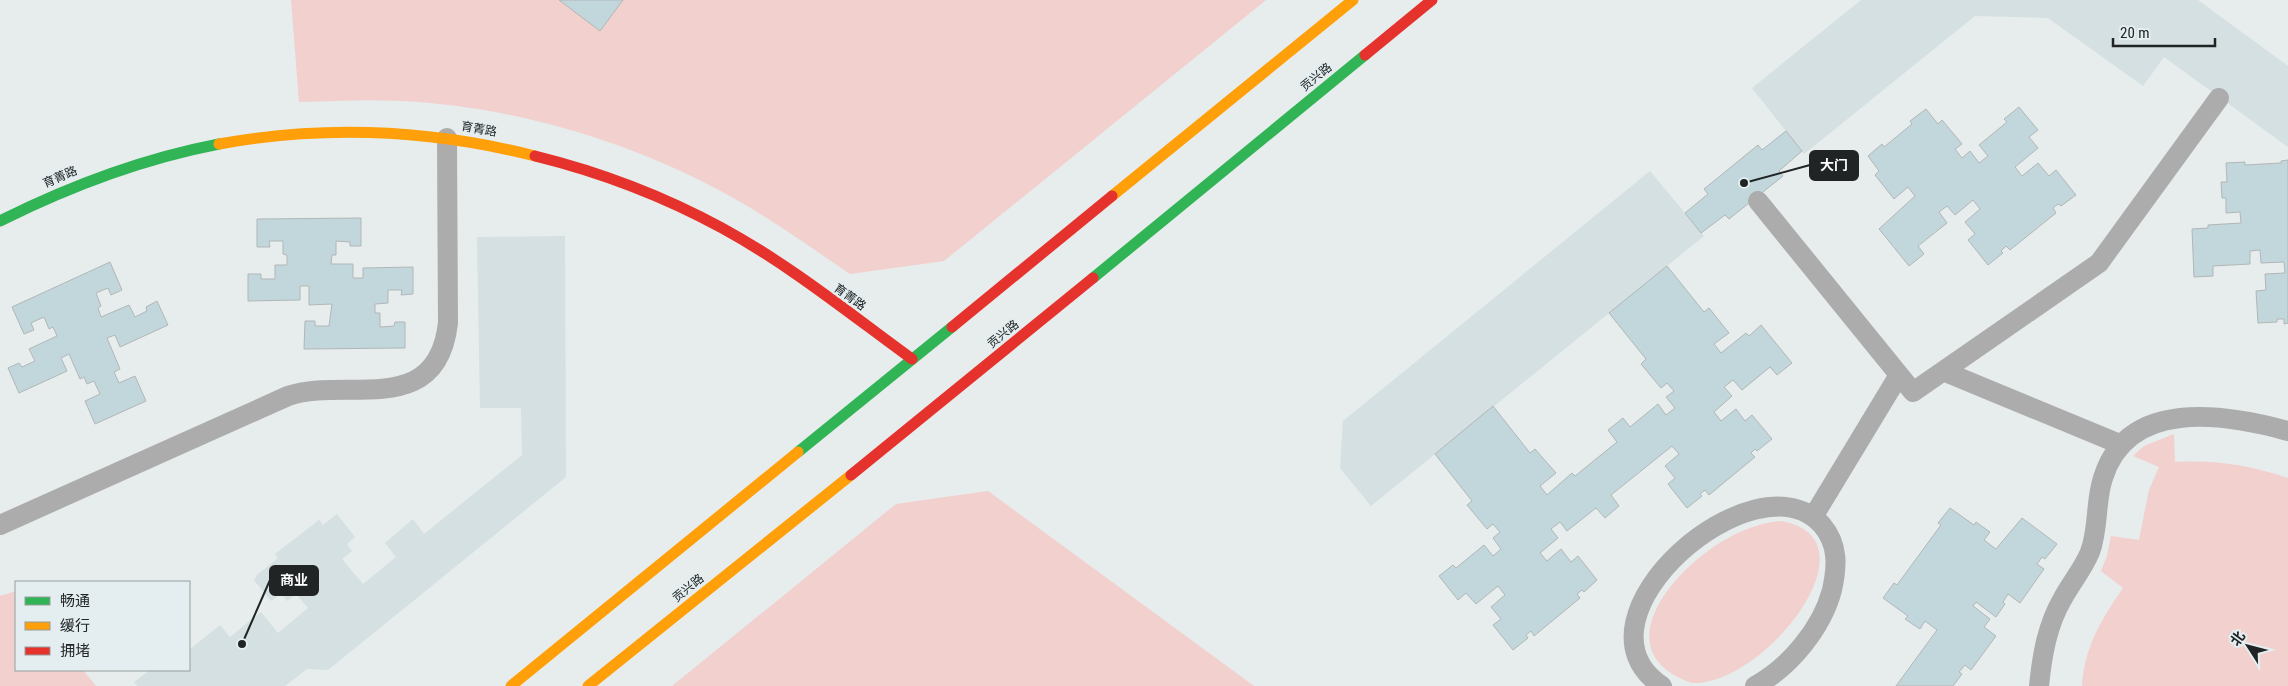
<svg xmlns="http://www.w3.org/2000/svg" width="2288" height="686" viewBox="0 0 2288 686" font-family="'Roboto Condensed','Noto Sans SC',sans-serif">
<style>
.built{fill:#d4e0e2}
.green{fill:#f1d0ce}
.building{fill:#c1d7dc;stroke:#b2b6b7}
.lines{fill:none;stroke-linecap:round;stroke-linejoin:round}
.lane{stroke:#acacac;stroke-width:20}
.fast{stroke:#30b455;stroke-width:11}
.slow{stroke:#ff9f0a;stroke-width:11}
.jam{stroke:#e5322d;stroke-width:11}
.labels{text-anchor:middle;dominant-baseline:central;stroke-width:4.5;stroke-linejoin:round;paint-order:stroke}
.street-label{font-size:12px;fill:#202425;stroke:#e4edef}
.leader{fill:none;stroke:#202425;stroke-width:2}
.callout-dot{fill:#202425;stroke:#e4edef;stroke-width:2}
.callout{fill:#202425;stroke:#202425;stroke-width:2}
.callout-label{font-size:14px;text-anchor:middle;font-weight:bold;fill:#fff}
</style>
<rect width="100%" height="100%" fill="#e7ecec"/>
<!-- built -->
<path class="built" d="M1861,0H2198L2288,66V147L2164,57L2143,86L2048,18L1975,16L1804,154L1752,88Z
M1650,171L1704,236L1371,506L1340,468L1343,421Z
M565,236L566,477L328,670L307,669L285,686H137L134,682L150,670H189V650L220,625L230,637L261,612L278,633L308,608L296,594L287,601L281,594L271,601L254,580L257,575L278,558L275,554L319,520L323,525L337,514L355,537L347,544L352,551L342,559L363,584L396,557L385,543L413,519L424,534L522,455L521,408H480L477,237Z"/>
<!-- green -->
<path class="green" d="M291,0H1266L944,261L850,274C810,247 769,217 726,194C630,141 511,106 401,101C367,99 333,101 299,102Z
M2174,434L2175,462C2217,460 2248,465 2288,478V686H2082C2084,648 2102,618 2123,588L2101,571L2107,556L2111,536L2139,540L2149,490L2159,467L2133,456L2144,446Z
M988,491L1254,686H672L896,504Z
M1781,521C1881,538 1764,686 1692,683C1611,655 1662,584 1708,551C1728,536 1756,523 1781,521Z
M16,591V670H83L96,686H0V596Z"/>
<!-- building -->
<path class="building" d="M559,0H623L600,31Z
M2019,107L2038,130L2029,137L2038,148L2015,167L2022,176L2038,163L2049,176L2056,170L2076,195L2061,206L2058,204L2053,208L2056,213L2010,250L2006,246L2001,251L2003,253L1988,265L1968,240L1975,234L1965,222L1980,209L1973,200L1955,215L1947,206L1939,212L1947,223L1918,246L1924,254L1909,266L1879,229L1915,196L1908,187L1894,199L1875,175L1879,171L1868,156L1882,144L1884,147L1912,124L1910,121L1926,109L1938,124L1942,120L1958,139L1962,144L1955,149L1962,158L1970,151L1979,163L1988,156L1979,145L2007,122L2004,119Z
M1786,131L1802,151L1779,171L1783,176L1729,219L1725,215L1701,233L1685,213L1708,194L1704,189L1758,145L1762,150Z
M2288,160V323L2284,324V319H2277V322L2258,323L2256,291L2266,290L2265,274L2285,273L2284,262L2261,263L2260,250L2250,251V264L2213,266V276L2194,277L2192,229L2208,228V225L2241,223L2240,212L2226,213V198H2222L2221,182H2227L2226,163L2245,162V165L2281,163V161Z
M361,218V246H350V242L336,241V255H332L331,264H353V278H363V268L413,267V294L401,295L402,290H388V303L375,304V313H380V327L394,326L395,322H405V348L304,349L305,321H315V326H329L332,304L309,305V286H300V300L248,301V274H261V279H275V265H287V255L283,254V241H269L270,247H257V219Z
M110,262L122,290L111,295L108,288L96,293L101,306L98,308L101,317L129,305L135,317L147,311L146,307L157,301L168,325L120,347L115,335L107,338L120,369L114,372L119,383L135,376L146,401L95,424L85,401L100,394L94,381L87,384L84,377L80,379L69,354L61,358L67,371L19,393L8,368L19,363L22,367L35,361L29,349L57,336L53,327L49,329L44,317L31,323L34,330L24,334L12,307Z
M1667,266L1704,312L1709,308L1729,333L1714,344L1721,353L1746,333L1749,336L1761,325L1792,363L1777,375L1770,367L1742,390L1733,380L1724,387L1732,396L1714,412L1721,421L1736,409L1745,421L1752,415L1772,439L1757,451L1755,449L1751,453L1755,457L1709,495L1705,490L1700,494L1702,496L1687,508L1668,484L1675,478L1665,466L1679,454L1672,446L1611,495L1619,506L1605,518L1596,508L1567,531L1560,522L1551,529L1558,538L1540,553L1547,561L1561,549L1571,562L1578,556L1597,580L1584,592L1582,590L1577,594L1580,598L1534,636L1531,631L1526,635L1528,638L1513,650L1493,625L1501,619L1491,607L1505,595L1498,586L1476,604L1466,593L1458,600L1439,576L1453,565L1456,568L1484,545L1493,556L1501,549L1493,538L1500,532L1493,524L1487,529L1467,505L1472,501L1435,454L1493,406L1530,453L1535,449L1556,473L1540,486L1547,495L1572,473L1575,476L1617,442L1608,430L1623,418L1630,427L1658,404L1666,415L1675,408L1666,397L1674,391L1667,383L1661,388L1641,364L1646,359L1609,313Z
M1950,508L1974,525L1976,522L1990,532L1984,540L1996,549L2022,518L2057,544L2045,559L2042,557L2037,564L2044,569L2020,603L2008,594L2003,602L2005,604L1996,617L1976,602L1973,606L1990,619L1984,627L1996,636L1971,670L1965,665L1959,672L1962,674L1953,686H1896L1937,630L1925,621L1920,629L1905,619L1908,616L1883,598L1894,583L1897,585L1941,525L1938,523Z"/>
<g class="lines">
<!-- lane -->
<path class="lane" d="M1758,201L1913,392L2099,263L2219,98
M1943,371L2122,445
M1813,517L1899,375
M0,525L288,396C346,376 437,420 448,323L447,138
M1662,686C1561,619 1757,451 1822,525C1839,545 1837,567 1832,590C1822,628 1790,667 1755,686
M2039,686C2042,656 2047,625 2063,598C2071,583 2083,569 2090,552C2099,528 2095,502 2103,478C2128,397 2226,414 2288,431"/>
<!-- fast -->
<path class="fast" d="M0,221C70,186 141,159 219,144
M1093,278L1365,55
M798,452L952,327"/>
<!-- slow -->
<path class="slow" d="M219,144C324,125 432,130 535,156
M1112,196L1353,0
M511,686L798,452
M588,686L851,475"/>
<!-- jam -->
<path class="jam" d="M1365,55L1432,0
M535,156C600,172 663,196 722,228C790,265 850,314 912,359
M952,327L1112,196
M851,475L1093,278"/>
</g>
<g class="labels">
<!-- street labels -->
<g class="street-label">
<text transform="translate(1316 77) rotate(-39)">贡兴路</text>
<text transform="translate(479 129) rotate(10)">育菁路</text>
<text transform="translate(60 177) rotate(-23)">育菁路</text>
<text transform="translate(850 297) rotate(36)">育菁路</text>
<text transform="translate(1003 334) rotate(-39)">贡兴路</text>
<text transform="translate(688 588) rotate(-39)">贡兴路</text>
</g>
</g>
<!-- callouts -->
<path class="leader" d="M1744 183L1810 165M242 644L270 580"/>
<g class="callout-dot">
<circle cx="1744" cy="183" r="5"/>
<circle cx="242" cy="644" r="5"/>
</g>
<g class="callout">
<rect x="1810" y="151" width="48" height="29" rx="5"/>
<rect x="270" y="566" width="48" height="29" rx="5"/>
</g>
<g class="callout-label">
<text x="1834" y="170">大门</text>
<text x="294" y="585">商业</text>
</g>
<!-- legend -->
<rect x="15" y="581" width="175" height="90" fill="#e4edef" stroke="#969d9e"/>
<rect x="25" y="597" width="25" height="8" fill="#30b455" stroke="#969d9e"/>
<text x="60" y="606" font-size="15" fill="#202425">畅通</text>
<rect x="25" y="622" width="25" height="8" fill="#ff9f0a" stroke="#969d9e"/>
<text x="60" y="631" font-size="15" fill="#202425">缓行</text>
<rect x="25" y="647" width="25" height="8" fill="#e5322d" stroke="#969d9e"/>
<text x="60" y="656" font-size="15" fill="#202425">拥堵</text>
<!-- north arrow -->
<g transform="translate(2248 646) rotate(306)" stroke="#e4edef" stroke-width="4" paint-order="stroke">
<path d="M0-4L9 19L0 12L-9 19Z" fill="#202425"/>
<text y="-8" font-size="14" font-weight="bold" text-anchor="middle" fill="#202425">北</text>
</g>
<!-- scale -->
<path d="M2113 38v8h102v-8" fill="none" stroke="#202425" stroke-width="2.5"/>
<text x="2120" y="38" font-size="15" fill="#202425" stroke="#e4edef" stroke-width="4" paint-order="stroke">20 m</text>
</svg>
